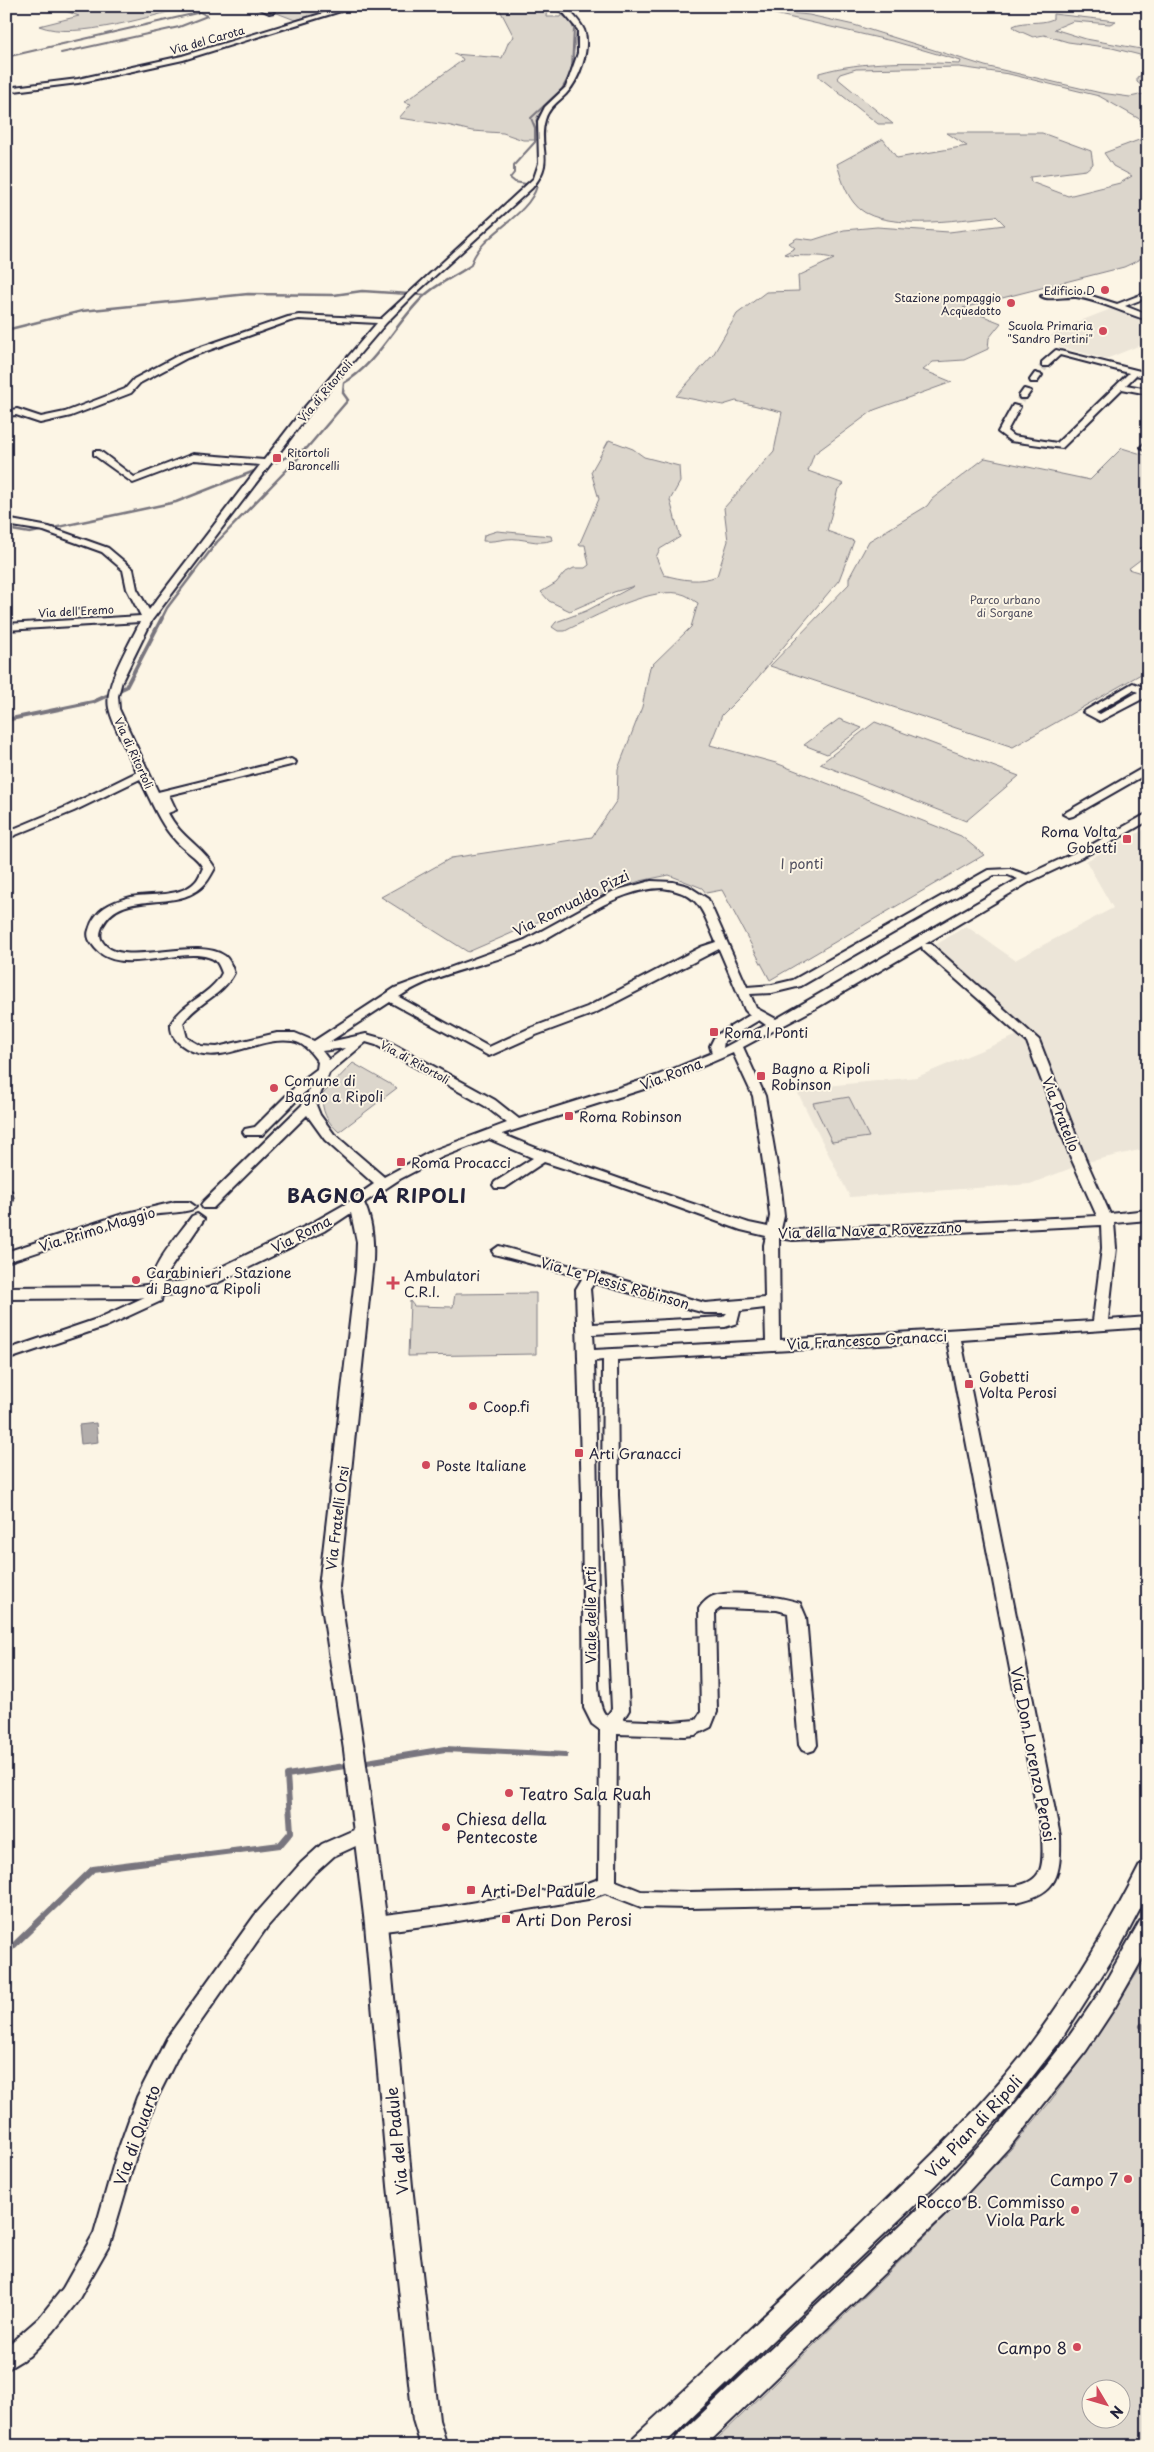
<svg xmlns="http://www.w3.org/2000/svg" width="1154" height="2452" viewBox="0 0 1154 2452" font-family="'Playpen Sans',sans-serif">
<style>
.built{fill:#ece5d8}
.green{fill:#dcd6cc;stroke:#7f7c84;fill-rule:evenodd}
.water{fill:#b2adab;stroke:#78757e}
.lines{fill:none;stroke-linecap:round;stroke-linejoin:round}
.stream-far3{stroke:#78757e;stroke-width:2}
.stream-far2{stroke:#78757e;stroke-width:2.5}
.stream-far1{stroke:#78757e;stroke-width:4}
.stream{stroke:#78757e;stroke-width:6}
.minor-tunnel{stroke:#d0cbc3;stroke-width:9;stroke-dasharray:9 4.5;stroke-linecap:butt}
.minor-casing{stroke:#22223b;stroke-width:4}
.major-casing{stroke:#22223b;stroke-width:4}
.minor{fill:#fcf5e5;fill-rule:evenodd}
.major{fill:#fcf5e5;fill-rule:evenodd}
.poi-dot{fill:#d1495b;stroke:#fcf5e5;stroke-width:2}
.labels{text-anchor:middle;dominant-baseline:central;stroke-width:4;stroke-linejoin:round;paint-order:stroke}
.far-street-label{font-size:11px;fill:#22223b;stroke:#fcf5e5}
.far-poi-label{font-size:11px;fill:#22223b;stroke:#fcf5e5;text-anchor:end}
.far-park-label{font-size:11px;fill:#504f5f;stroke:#fcf5e5}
.poi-label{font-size:14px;fill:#22223b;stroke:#fcf5e5;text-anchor:start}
.park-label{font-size:14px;fill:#504f5f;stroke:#fcf5e5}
.street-label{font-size:14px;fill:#22223b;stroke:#fcf5e5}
.near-street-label{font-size:16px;fill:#22223b;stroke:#fcf5e5}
.near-poi-label{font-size:16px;fill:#22223b;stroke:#fcf5e5;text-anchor:start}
.district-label{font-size:19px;font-weight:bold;letter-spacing:1px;fill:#22223b;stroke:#fcf5e5}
</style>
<rect width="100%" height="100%" fill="#fcf5e5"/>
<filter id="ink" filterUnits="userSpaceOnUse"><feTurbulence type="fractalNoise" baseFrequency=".02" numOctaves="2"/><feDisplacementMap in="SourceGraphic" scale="10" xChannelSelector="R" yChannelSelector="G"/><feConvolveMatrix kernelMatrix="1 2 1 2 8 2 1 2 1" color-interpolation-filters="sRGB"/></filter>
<g filter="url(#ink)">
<!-- built -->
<path class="built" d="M1111,309L1148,322V345L1143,344L1106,359L1058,346L1067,341L1050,336L1067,326Z
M1147,828L1148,1148L1087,1162L1030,1184L850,1197L796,1089L917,1077L1030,1030L931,948L966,926L1015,960L1113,908L1086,861Z"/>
<!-- green -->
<path class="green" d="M76,6H192C152,15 77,41 39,26L79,16L63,10Z
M304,6H340L344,7L295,20L277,13Z
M501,6H547L546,17H560L563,12L577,27L571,76L560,94L538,115L536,120L538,140H523L503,133L472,131L447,125L399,118L411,104L404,102L463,60L462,58L454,54L502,58L509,41L514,37L499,8Z
M753,9L809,15L854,25L985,66L1101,93L1130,97L1144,94L1147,90L1137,82V77L1148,73V120L1143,121L1099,96L1009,74L959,67L856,69L840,74L837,78L893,124H878L819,77V73C864,60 914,62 960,64L961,61L896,42Z
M1053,14L1116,21L1110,24L1073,21L1054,29L1086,39L1141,49L1148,52V57L1112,48L1068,42L1044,35L1033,37L1015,29L1013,26C1025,20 1040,25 1053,19Z
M947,133H1042L1091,151L1093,164L1086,170L1030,177L1031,182L1068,196L1120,183L1132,176L1113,166L1104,153L1139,140L1148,141V243L1139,260L1124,267L963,308L1001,323L989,338L988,349L964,360L933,362L923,370L952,382L874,410L814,454L808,471L844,484L838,489L827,531L854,541L839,580L750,687L722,715L710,745L776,763L961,836L984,855L770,980L722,890L706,893L702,888L669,875L640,881L602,894L468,952L381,897L451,858L592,837L617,800L618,769L642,707L650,667L691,627L698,603C694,601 690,597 685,595C657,583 591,618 565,631H558L552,627L556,622L586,611L634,586L614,592L570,611L549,601L541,592L556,583L564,573L574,568H585L589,565L585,545H579L599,499L591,472L609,440L633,449L644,457L679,466L680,482L670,500L680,537L660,549L656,557L664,575C683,580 699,583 717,576L728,541L724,508L774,451L782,412L736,401L723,405L676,396L713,355L737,314L766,292L799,291L798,276L834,259C819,253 801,258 784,254L795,248L789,243L797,238L813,240L844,230L877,227L949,232L1005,225L996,216C962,219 876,234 854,203C845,192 841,177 837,164L883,139L897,158L967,146Z
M1122,448L1148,456V554L1128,569L1148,575V652L1141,674L1013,747L770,666L849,584V578L869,541L927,506L932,499L985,458L1090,480Z
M497,531L551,536L552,540C537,546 523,537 507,539C498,540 493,542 483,541L484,535Z
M839,719L862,728L827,754L804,745Z
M875,722L1019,776L966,821L820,764Z
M353,1063L397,1088L339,1132C326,1121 322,1111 322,1095Z
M849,1097L869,1137L832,1142L813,1103Z
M536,1293V1354L408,1356L410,1301L414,1306L453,1307L455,1294Z
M1148,1956V2446H710L924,2238L1010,2150L1049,2103L1092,2044ZM1092,2390H1122V2420H1092Z"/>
<!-- water -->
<path class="water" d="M96,1423L98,1442L81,1444L79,1425Z"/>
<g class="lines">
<!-- stream-far3 -->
<path class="stream-far3" d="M61,53L179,27L207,16L200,12
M6,57L197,13L209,6
M465,269L471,265C478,235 528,218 537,186L515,182L510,178L514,173V165L535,142V128L531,118L562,89L570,75L572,67L574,29L571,21L551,6"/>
<!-- stream-far2 -->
<path class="stream-far2" d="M6,330L82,311L248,294L334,295L362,291L425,295
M276,462L307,448L348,400L343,393L344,383C377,364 395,324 422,298C434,285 452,278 467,268
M6,529L30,533L176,502L257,470
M161,620L167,608L217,542L305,451"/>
<!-- stream-far1 -->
<path class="stream-far1" d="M6,720L93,702L126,687L162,618"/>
<!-- stream -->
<path class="stream" d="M361,1763L445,1749L565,1755
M6,1953L93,1869L280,1845L291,1832L287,1775L351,1765
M1142,2026L1148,2030"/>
<!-- minor-tunnel -->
<path class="minor-tunnel" d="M1042,369L1045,364
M1020,401L1023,396"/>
<!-- minor casing -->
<g class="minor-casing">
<path id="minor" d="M254,6H263L274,12L269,13Z
M347,6H357L183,60L78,83L6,92V88L78,79L182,56Z
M558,6H565C571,13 580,21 584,30C591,48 579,81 566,94C558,102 548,108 545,120C537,148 556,160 532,188L417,292L386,323L310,412L152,620L122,681L118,696L119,709L158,792L291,759L296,762L295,764L169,795L176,810L168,813C180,837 202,846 215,868C209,879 205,887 193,893C164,909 119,891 102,927C100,932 99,936 102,941C119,971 196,935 225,956C230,960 232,968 234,973C223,996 197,1002 183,1023L187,1038L201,1046L217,1047L277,1033H295L314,1041L395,988L525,940L614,891L651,881L673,882L688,886L708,899L747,987L772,985L793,980L988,870L1010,869L1027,875L1093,844L1148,813V821L1101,848L1031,881L925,944H931L1039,1040L1085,1158L1110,1214L1148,1210V1220L1114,1223L1116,1248L1108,1320L1148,1317V1327L961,1340L1060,1836C1061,1875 1058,1894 1016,1902L689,1908L641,1907L605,1893L588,1899L440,1924L376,1932L370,1930L367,1924L370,1918L376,1916L440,1908L588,1883L599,1879L600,1730L592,1724L584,1708L582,1496L576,1289L582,1279L570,1274L494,1254L492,1251L499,1246L705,1303L765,1298L764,1245L766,1236L741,1230L607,1182L544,1162L505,1188H495L493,1185L495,1182L533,1158L489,1139L442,1157L400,1179L356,1208L349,1203L351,1200L374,1184L325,1140L307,1115L213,1208H203L201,1205L203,1202L304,1103L310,1087L262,1135H245L243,1132L245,1129L255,1127L301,1081L317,1069L318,1062C311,1053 305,1043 292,1041C256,1036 221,1068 186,1048C176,1042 170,1035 171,1023C185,1001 212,994 222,973C219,965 217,959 208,957C176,947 115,980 92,944C89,940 87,935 89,930C95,909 111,902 131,897C151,893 181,898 196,881C199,878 201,872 203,868C197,856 184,851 175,840C159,823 151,800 140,779L74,811L6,839V832L66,807L137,772C129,754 113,726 109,708C104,684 130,644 140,622L6,630V624L141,616L127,589L123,570L102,552L44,531L6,525V519L49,527L108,548L133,569L137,589L149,610L260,465L194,460L133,483L94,455V451H100L134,477L193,454L264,460L304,408L377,323L299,319L290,321L187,358L140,383L131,393L71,416L40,423L16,415L6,416V411L17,409L41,417L65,412L125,389L134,379L181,354L288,317L299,315L381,319L534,178L539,163L538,121L545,107L566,87L578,53V30ZM994,875H1008L1018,879L776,1019L756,1008L750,994L772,993L801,986ZM662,888C701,893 702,911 716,942L701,947L587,1007L528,1029L489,1047L399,997C439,970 492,966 534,945C576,924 614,889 662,888ZM922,946L923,950L1027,1042L1071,1158L1097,1216L793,1230L781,1229L784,1216L781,1189L765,1096L743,1047L818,1007ZM719,949L745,1010L750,1015L715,1036L710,1046L712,1053L656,1076L519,1119L495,1100L384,1039L366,1034L329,1042L390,1002L489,1056L536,1035L595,1013ZM759,1020L766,1025L723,1048L724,1041ZM366,1042L376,1045L485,1106L507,1123L432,1151L384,1177L334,1134L320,1115L316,1105L329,1073ZM345,1048L329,1060L322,1051ZM733,1053L753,1096L767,1189L770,1216L768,1227L749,1223C666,1194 582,1168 502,1134L666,1082ZM1101,1225L1102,1248L1093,1321L780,1340L779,1238L793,1240ZM594,1283L705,1313H727L723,1317L593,1324L590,1289ZM765,1308L766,1341L594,1350L593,1334L725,1327L737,1323L740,1311ZM947,1341L1042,1836C1043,1862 1046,1880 1016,1886L689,1892L641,1891L616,1881L617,1734L685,1736L695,1735L711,1727L717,1712L715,1612L720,1608L777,1610L788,1613L799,1745L802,1750L808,1752L814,1750L817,1745L806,1617L800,1603C778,1596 739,1591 717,1595C710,1596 702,1603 699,1609L701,1712L696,1720L672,1722L623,1720L629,1710L618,1495L617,1360ZM603,1360L602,1495L612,1709L607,1716C596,1708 598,1671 598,1658C598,1559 597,1460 594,1361Z
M1058,292L1085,294L1117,304L1148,292V297L1125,306L1148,315V320C1123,313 1102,301 1076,297C1066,296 1048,301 1041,296Z
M1056,350L1148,373V378L1136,375L1126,385L1148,389V394L1122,389L1062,448L1010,441L998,432L1013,405L1020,407L1007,431L1013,436L1057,443L1129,373L1060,355L1048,366H1042V362Z
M1035,373L1042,375L1037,382H1031L1030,380Z
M1024,389L1031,391L1026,398H1020L1019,396Z
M1148,440V453L1141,447Z
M1147,546L1148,552L1144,551L1142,549Z
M1133,683L1148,689V696L1100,721L1083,712ZM1133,690L1138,692L1100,714L1096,712Z
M1148,765V773L1073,816L1069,817L1063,814Z
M6,1190L11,1191L13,1200L6,1205Z
M175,1202H189L196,1207C192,1213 161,1213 152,1215C102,1227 55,1248 6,1262V1252L123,1214Z
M197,1214L204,1219L165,1276L161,1301L107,1326L6,1360V1350L97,1319L149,1295C147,1269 177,1237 192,1216Z
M363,1826L369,1828L372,1834L369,1840L334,1856L313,1875L267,1927L181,2050L156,2100L136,2156L110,2244L77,2302L53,2332L29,2356L6,2370V2347L39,2318L63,2288L94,2233L116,2156L137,2097L167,2038L255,1915L301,1863L322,1844Z"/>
</g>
<!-- major casing -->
<g class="major-casing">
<path id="major" d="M356,1198L362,1199C372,1217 374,1240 373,1260L339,1587L364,1750L387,1924L412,2186L439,2420L447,2446H421L413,2420L388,2186L365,1924L344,1750L319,1587L356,1270L357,1242L351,1213L324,1231L217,1283L184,1293L137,1298L6,1299V1287L137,1286L184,1281L205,1275L312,1223Z
M1148,1863V1894L1120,1947L1058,2044L1011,2104L970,2150L921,2199L662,2446H630L634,2437C708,2369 781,2300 854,2231C911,2175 970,2121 1020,2058C1066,1998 1106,1933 1140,1865Z
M1148,1918V1949L1115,2007L1086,2051L1011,2145L965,2195L705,2446H673L677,2437L949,2179L995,2129L1070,2035L1099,1993L1140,1921Z"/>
</g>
<!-- minor -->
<use href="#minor" class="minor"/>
<!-- major -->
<use href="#major" class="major"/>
</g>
</g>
<!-- markers -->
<g class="poi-dot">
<circle cx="1105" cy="290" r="5"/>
<circle cx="1011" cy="303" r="5"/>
<circle cx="1103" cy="331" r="5"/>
<rect x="272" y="453" width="10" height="10" rx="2.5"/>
<rect x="1122" y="834" width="10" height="10" rx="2.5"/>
<rect x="709" y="1027" width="10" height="10" rx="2.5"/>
<rect x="756" y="1071" width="10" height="10" rx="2.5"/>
<circle cx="274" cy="1088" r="5"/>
<rect x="564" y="1111" width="10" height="10" rx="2.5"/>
<rect x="396" y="1157" width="10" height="10" rx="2.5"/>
<circle cx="136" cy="1280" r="5"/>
<path d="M390.5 1275.5h5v5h5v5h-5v5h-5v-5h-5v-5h5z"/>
<rect x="964" y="1379" width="10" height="10" rx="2.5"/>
<circle cx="473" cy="1406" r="5"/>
<rect x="574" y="1448" width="10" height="10" rx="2.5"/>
<circle cx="426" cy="1465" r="5"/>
<circle cx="509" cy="1793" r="5"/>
<circle cx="446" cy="1827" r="5"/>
<rect x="466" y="1885" width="10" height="10" rx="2.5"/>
<rect x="501" y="1914" width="10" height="10" rx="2.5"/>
<circle cx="1128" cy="2179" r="5"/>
<circle cx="1075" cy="2210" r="5"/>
<circle cx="1077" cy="2347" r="5"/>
</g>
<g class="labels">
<!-- far-street labels -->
<g class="far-street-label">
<text transform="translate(207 40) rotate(-16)">Via del Carota</text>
<text transform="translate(325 391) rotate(-50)">Via di Ritortoli</text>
<text transform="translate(76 611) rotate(-3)">Via dell'Eremo</text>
<text transform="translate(134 753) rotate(65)">Via di Ritortoli</text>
<text transform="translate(415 1062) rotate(29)">Via di Ritortoli</text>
</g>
<!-- far-poi labels -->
<g class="far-poi-label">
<text x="1095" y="290">Edificio D</text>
<text x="1001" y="297">Stazione pompaggio<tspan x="1001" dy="13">Acquedotto</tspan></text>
<text x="1093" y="325">Scuola Primaria<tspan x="1093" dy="13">"Sandro Pertini"</tspan></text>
<text x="287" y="452" text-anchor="start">Ritortoli<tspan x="287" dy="13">Baroncelli</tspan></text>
</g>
<!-- far-park labels -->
<g class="far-park-label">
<text x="1005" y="599">Parco urbano<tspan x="1005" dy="13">di Sorgane</tspan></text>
</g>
<!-- poi labels -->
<g class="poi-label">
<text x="1117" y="831" text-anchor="end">Roma Volta<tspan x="1117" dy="16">Gobetti</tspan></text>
<text x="724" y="1032">Roma I Ponti</text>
<text x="771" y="1068">Bagno a Ripoli<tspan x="771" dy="16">Robinson</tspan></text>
<text x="284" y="1080">Comune di<tspan x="284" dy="16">Bagno a Ripoli</tspan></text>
<text x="579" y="1116">Roma Robinson</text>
<text x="411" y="1162">Roma Procacci</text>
<text x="146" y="1272">Carabinieri . Stazione<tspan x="146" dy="16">di Bagno a Ripoli</tspan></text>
<text x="404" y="1275">Ambulatori<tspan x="404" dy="16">C.R.I.</tspan></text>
<text x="979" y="1376">Gobetti<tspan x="979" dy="16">Volta Perosi</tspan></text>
<text x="483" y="1406">Coop.fi</text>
<text x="589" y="1453">Arti Granacci</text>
<text x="436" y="1465">Poste Italiane</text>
</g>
<!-- park labels -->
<g class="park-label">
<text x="802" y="863">I ponti</text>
</g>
<!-- street labels -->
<g class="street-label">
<text transform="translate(571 903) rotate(-27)">Via Romualdo Pizzi</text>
<text transform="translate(671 1074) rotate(-21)">Via Roma</text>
<text transform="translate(1061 1114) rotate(69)">Via Pratello</text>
<text transform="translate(97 1229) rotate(-17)">Via Primo Maggio</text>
<text transform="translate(870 1230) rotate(-2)">Via della Nave a Rovezzano</text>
<text transform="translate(301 1234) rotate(-27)">Via Roma</text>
<text transform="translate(615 1283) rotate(16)">Via Le Plessis Robinson</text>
<text transform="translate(867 1340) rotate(-3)">Via Francesco Granacci</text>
<text transform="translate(337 1518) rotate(-83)">Via Fratelli Orsi</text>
<text transform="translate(590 1615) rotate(-90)">Viale delle Arti</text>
</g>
<!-- near-street labels -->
<g class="near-street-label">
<text transform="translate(1034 1754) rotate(79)">Via Don Lorenzo Perosi</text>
<text transform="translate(973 2126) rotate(-47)">Via Pian di Ripoli</text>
<text transform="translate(136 2135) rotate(-70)">Via di Quarto</text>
<text transform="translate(396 2141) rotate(-96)">Via del Padule</text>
</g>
<!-- near-poi labels -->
<g class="near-poi-label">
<text x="519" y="1793">Teatro Sala Ruah</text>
<text x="456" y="1818">Chiesa della<tspan x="456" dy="18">Pentecoste</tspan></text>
<text x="481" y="1890">Arti Del Padule</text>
<text x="516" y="1919">Arti Don Perosi</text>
<text x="1118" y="2179" text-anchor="end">Campo 7</text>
<text x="1065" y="2201" text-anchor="end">Rocco B. Commisso<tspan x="1065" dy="18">Viola Park</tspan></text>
<text x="1067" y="2347" text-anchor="end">Campo 8</text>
</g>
<!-- district labels -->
<g class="district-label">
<text x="377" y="1195">BAGNO A RIPOLI</text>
</g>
</g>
<!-- margin -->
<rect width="1154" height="2452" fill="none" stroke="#fcf5e5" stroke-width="25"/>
<rect x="12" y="12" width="1129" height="2427" fill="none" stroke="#22223b" stroke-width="2" filter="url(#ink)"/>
<!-- north arrow -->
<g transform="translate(1106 2404) rotate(128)"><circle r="24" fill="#fcf5e5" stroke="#a5a1a1"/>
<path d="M0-4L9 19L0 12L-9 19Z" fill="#d1495b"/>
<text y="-8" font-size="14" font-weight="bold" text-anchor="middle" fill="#22223b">N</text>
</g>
</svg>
